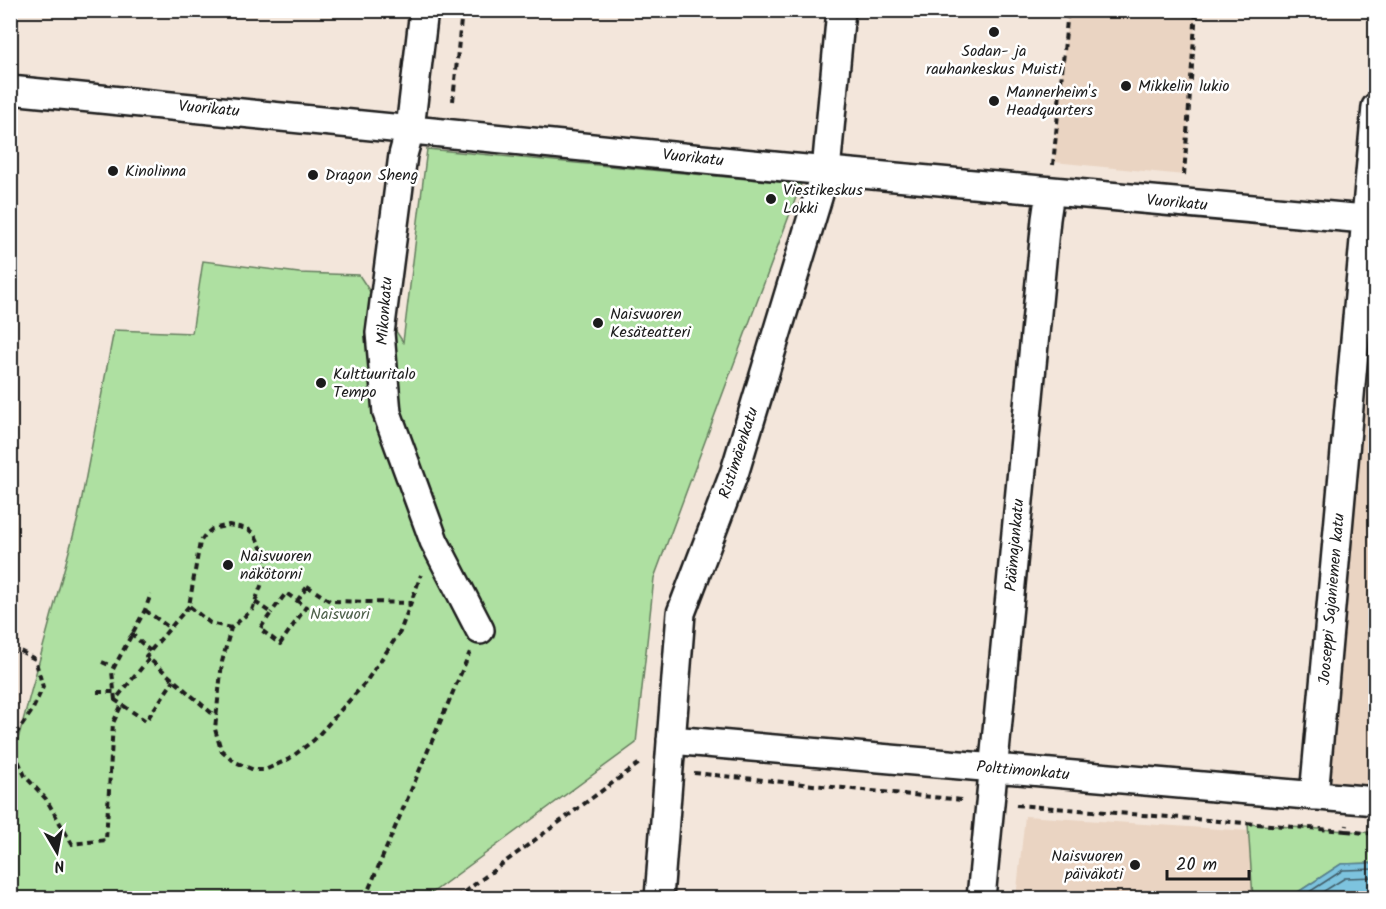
<svg xmlns="http://www.w3.org/2000/svg" width="1386" height="909" viewBox="0 0 1386 909" font-family="Kalam,sans-serif">
<style>
.built{fill:#ead4c2}
.green{fill:#aee0a1;stroke:#657e5e;stroke-width:1.5}
.water{fill:#7dc3de;stroke:#568090;stroke-width:1.5}
.lines{fill:none;stroke-linecap:round;stroke-linejoin:round}
.shore{stroke:#435f6a;stroke-width:1.5}
.minor-casing{stroke:#1c1c1c;stroke-width:32}
.path{stroke:#1c1c1c;stroke-width:4;stroke-dasharray:6 4.5;stroke-linecap:butt}
.minor{stroke:#fff;stroke-width:27}
.poi-dot{fill:#1c1c1c;stroke:#fff;stroke-width:2}
.labels{text-anchor:middle;dominant-baseline:central;stroke-width:5;stroke-linejoin:round;paint-order:stroke}
.poi-label{font-size:16px;fill:#1c1c1c;stroke:#fff;text-anchor:start}
.street-label{font-size:16px;fill:#1c1c1c;stroke:#fff}
.park-label{font-size:16px;fill:#4f614b;stroke:#fff}
</style>
<rect width="100%" height="100%" fill="#f3e6db"/>
<filter id="ink" filterUnits="userSpaceOnUse"><feTurbulence type="fractalNoise" baseFrequency=".0167" numOctaves="2"/><feDisplacementMap in="SourceGraphic" scale="12" xChannelSelector="R" yChannelSelector="G"/><feConvolveMatrix kernelMatrix="1 2 1 2 8 2 1 2 1" color-interpolation-filters="sRGB"/></filter>
<g filter="url(#ink)">
<!-- built -->
<path class="built" d="M1068,11H1196L1184,175L1054,162Z
M1375,376V786L1331,782L1364,408Z
M1025,816L1249,831L1253,898H1016Z"/>
<!-- green -->
<path class="green" d="M427,149L801,184L654,578L636,743L425,898H11V765L78,518L114,330L192,333L203,261L299,273L359,275L403,342Z
M1248,824L1375,833V863L1341,864L1289,898H1253Z"/>
<!-- water -->
<path class="water" d="M1375,863V898H1289L1341,864Z"/>
<g class="lines">
<!-- shore -->
<path class="shore" d="M1300,898L1343,870L1376,869
M1313,898L1345,878L1376,877"/>
<!-- minor casing -->
<g class="minor-casing">
<path id="minor" d="M424,10L410,129L403,155L380,333L387,413L434,541L480,630
M10,90L784,167L1376,220
M671,740L1376,801
M1314,796L1376,107
M659,898L681,613L735,471L826,171L841,10
M981,898L1046,219L1050,192"/>
</g>
<!-- path -->
<path class="path" d="M453,101L462,10
M1053,165L1068,10
M1184,175L1196,10
M307,586L330,601L411,603
M297,601L307,587
M255,602L271,613L260,629L280,644L306,607L286,593L271,613
M189,606L146,656L215,716
M145,610L170,628
M231,628L210,623L189,606L200,542L205,535L212,529L229,525L248,529L255,535L265,556L267,570L252,610L231,628L222,662L215,729L221,750L235,762L254,770H265L289,759L314,740L365,683L400,632L421,575
M131,633L150,651
M10,651H20L35,659L43,687L32,711L11,741
M149,659L115,700L146,721L174,680
M102,662L114,667
M97,692H114
M115,700L112,671L145,610L151,594
M10,742L25,776L46,799L72,844L106,840L113,723L122,704
M694,773L962,800
M1016,805L1346,831L1347,825
M1346,831L1376,834
M365,898L470,652
M456,898L641,762"/>
<!-- minor -->
<use href="#minor" class="minor"/>
</g>
</g>
<!-- markers -->
<g class="poi-dot">
<circle cx="994" cy="32" r="6"/>
<circle cx="1126" cy="86" r="6"/>
<circle cx="994" cy="101" r="6"/>
<circle cx="113" cy="171" r="6"/>
<circle cx="313" cy="175" r="6"/>
<circle cx="771" cy="199" r="6"/>
<circle cx="598" cy="323" r="6"/>
<circle cx="321" cy="383" r="6"/>
<circle cx="228" cy="565" r="6"/>
<circle cx="1135" cy="865" r="6"/>
</g>
<g class="labels">
<!-- poi labels -->
<g class="poi-label">
<text x="994" y="51" text-anchor="middle">Sodan- ja<tspan x="994" dy="18">rauhankeskus Muisti</tspan></text>
<text x="1138" y="86">Mikkelin lukio</text>
<text x="1006" y="92">Mannerheim's<tspan x="1006" dy="18">Headquarters</tspan></text>
<text x="125" y="171">Kinolinna</text>
<text x="325" y="175">Dragon Sheng</text>
<text x="783" y="190">Viestikeskus<tspan x="783" dy="18">Lokki</tspan></text>
<text x="610" y="314">Naisvuoren<tspan x="610" dy="18">Kesäteatteri</tspan></text>
<text x="333" y="374">Kulttuuritalo<tspan x="333" dy="18">Tempo</tspan></text>
<text x="240" y="556">Naisvuoren<tspan x="240" dy="18">näkötorni</tspan></text>
<text x="1123" y="856" text-anchor="end">Naisvuoren<tspan x="1123" dy="18">päiväkoti</tspan></text>
</g>
<!-- street labels -->
<g class="street-label">
<text transform="translate(209 109) rotate(5)">Vuorikatu</text>
<text transform="translate(693 158) rotate(6)">Vuorikatu</text>
<text transform="translate(1177 203) rotate(5)">Vuorikatu</text>
<text transform="translate(385 311) rotate(-86)">Mikonkatu</text>
<text transform="translate(739 453) rotate(-72)">Ristimäenkatu</text>
<text transform="translate(1015 545) rotate(-85)">Päämajankatu</text>
<text transform="translate(1332 599) rotate(-85)">Jooseppi Sajaniemen katu</text>
<text transform="translate(1023 771) rotate(5)">Polttimonkatu</text>
</g>
<!-- park labels -->
<g class="park-label">
<text x="340" y="614">Naisvuori</text>
</g>
</g>
<!-- margin -->
<rect width="1386" height="909" fill="none" stroke="#fff" stroke-width="36"/>
<rect x="18" y="18" width="1350" height="873" fill="none" stroke="#1c1c1c" stroke-width="2" filter="url(#ink)"/>
<!-- north arrow -->
<g transform="translate(57 852) rotate(170)" stroke="#ffffff" stroke-width="4.5" paint-order="stroke">
<path d="M0-4.5L10 22L0 15L-10 22Z" fill="#1c1c1c"/>
<text y="-9" font-size="16" font-weight="bold" text-anchor="middle" fill="#1c1c1c">N</text>
</g>
<!-- scale -->
<path d="M1167 870v9h82v-9" fill="none" stroke="#1c1c1c" stroke-width="3"/>
<text x="1176" y="870" font-size="18" fill="#1c1c1c" stroke="#ffffff" stroke-width="4.5" paint-order="stroke">20 m</text>
</svg>
